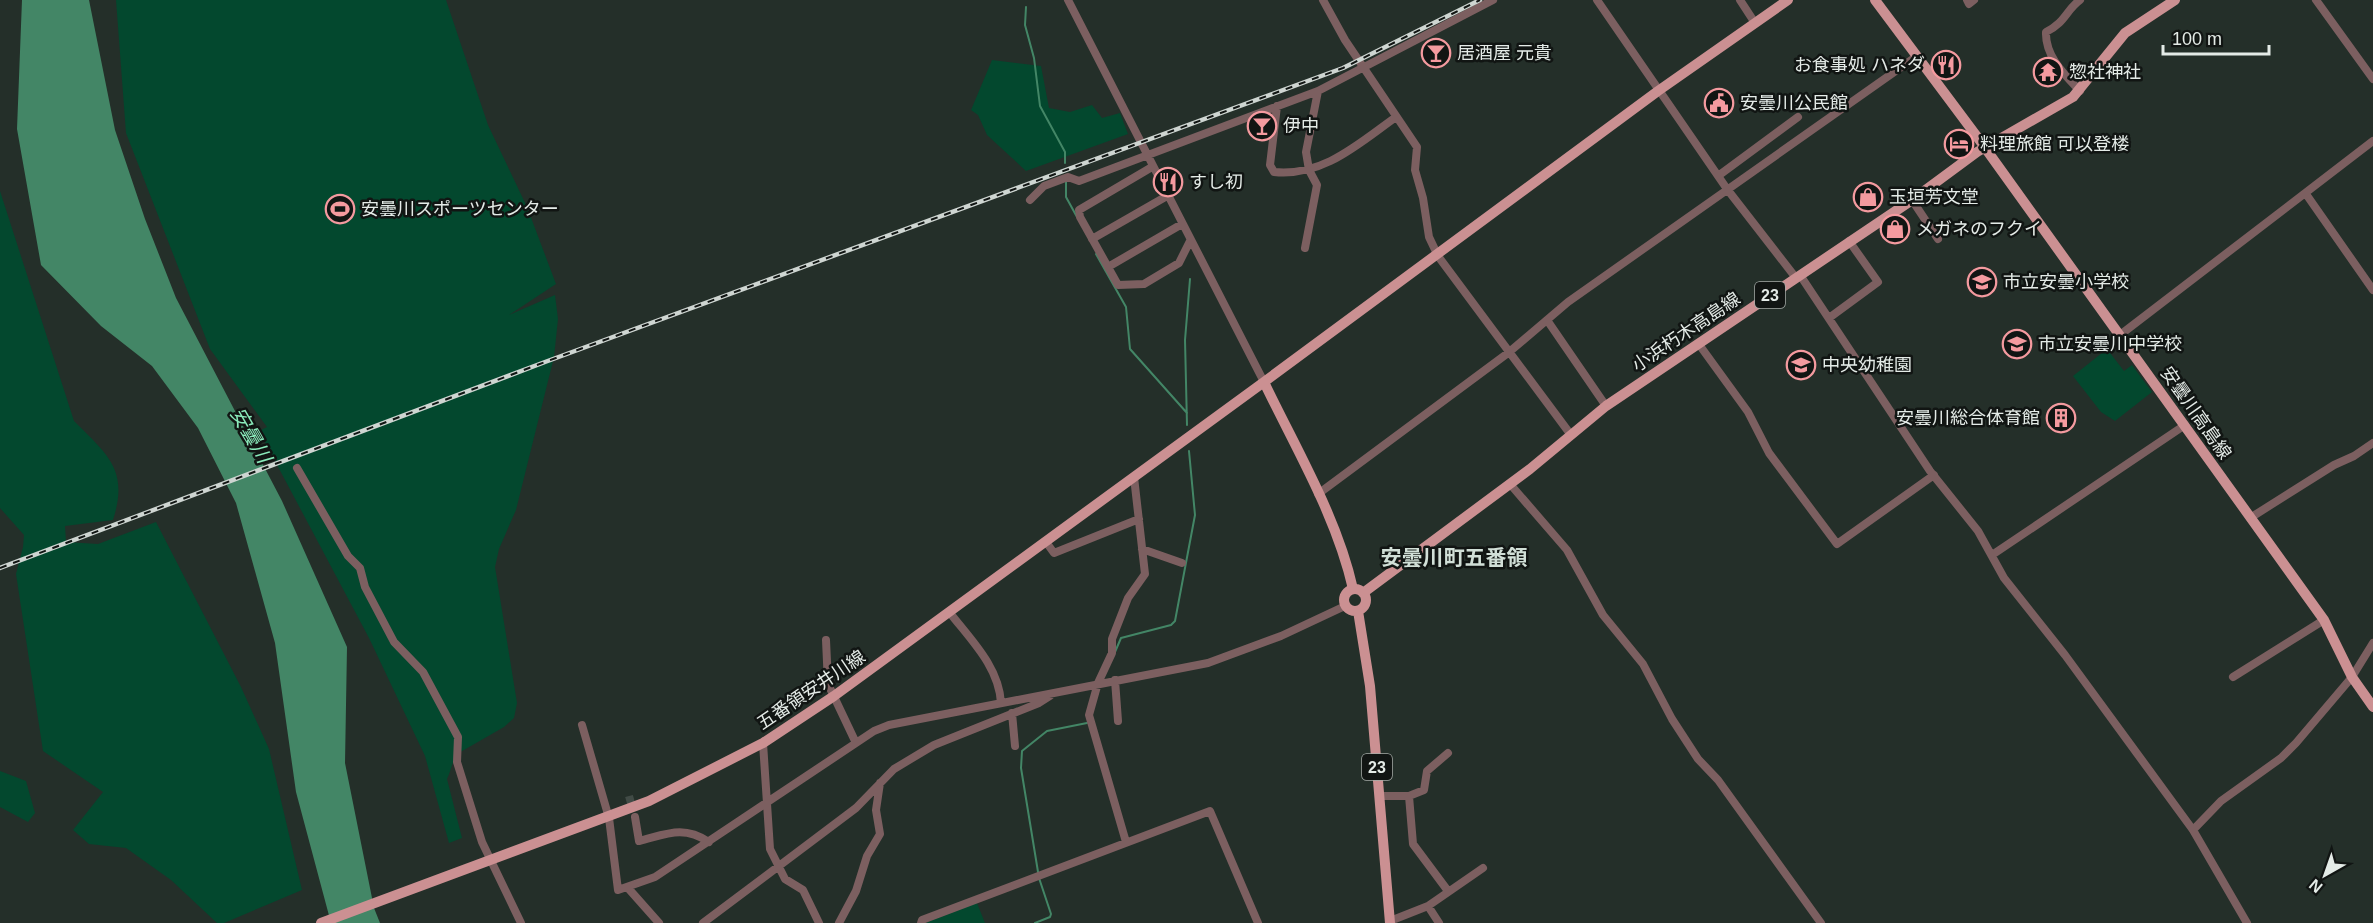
<svg xmlns="http://www.w3.org/2000/svg" width="2373" height="923" viewBox="0 0 2373 923" font-family="Helvetica,'Noto Sans JP',sans-serif">
<style>
.green{fill:#03482e}
.water{fill:#438666}
.lines{fill:none;stroke-linecap:round;stroke-linejoin:round}
.stream{stroke:#438666;stroke-width:2}
.minor-tunnel{stroke:#414b46;stroke-width:8;stroke-dasharray:8 4;stroke-linecap:butt}
.minor{stroke:#7c5f60;stroke-width:8}
.major{stroke:#cb9092;stroke-width:10}
.rail-casing{stroke:#ced5d1;stroke-width:4.5}
.rail{stroke:#111513;stroke-width:2;stroke-dasharray:7;stroke-linecap:butt}
.labels{text-anchor:middle;dominant-baseline:central;stroke-width:5;stroke-linejoin:round;paint-order:stroke}
.shield{fill:#111513;stroke:#a5aba7;stroke-width:1.5}
.shield-label{font-size:16px;font-weight:bold;fill:#e4ebe7}
.poi-label{font-size:18px;fill:#e4ebe7;stroke:#111513;text-anchor:start}
.street-label{font-size:18px;fill:#e4ebe7;stroke:#111513}
.water-label{font-size:20px;font-style:italic;fill:#8becbc;stroke:#111513}
.quarter-label{font-size:21px;font-weight:bold;fill:#d1dfd7;stroke:#111513}
</style>
<rect width="100%" height="100%" fill="#242f29"/>
<!-- green -->
<path class="green" d="M116,0H446L488,125L527,207L556,284L509,315L555,295L558,319L554,357L516,510L499,549L495,567L517,703L514,718L504,727L457,754C452,762 451,771 447,779L462,838L449,843L425,756L369,638L259,431L267,427L210,349L126,133Z
M992,60L1041,66L1049,108L1070,112L1092,105L1102,118L1120,113L1128,134L1026,171L987,135L978,115L971,110Z
M0,191L74,421C108,455 129,470 113,520L65,526L66,542L98,544L156,522L241,687L269,749L302,890L224,923H217L171,880L126,848L89,844L73,830L103,792L43,751L16,574L23,547L24,535L0,508Z
M2107,349L2124,371L2132,365L2152,392L2115,421L2101,412L2073,376Z
M0,771L26,781L35,813L28,822L0,807Z
M977,903L985,923H925Z"/>
<!-- water -->
<path class="water" d="M22,0H89L115,130L145,219L176,298L282,501L347,647L345,763L374,908L380,923H331L296,792L275,643L236,503L198,428L152,366L101,326L41,265L17,129Z"/>
<g class="lines">
<!-- stream -->
<path class="stream" d="M1026,7L1025,25L1034,58L1040,106L1065,152V163
M1066,181V197L1077,217
M1096,254L1126,307L1130,349L1187,413
M1187,425L1185,340L1190,279
M1115,652L1121,638L1171,625L1175,621L1195,515L1189,451
M1035,923L1050,917L1051,914L1039,878L1021,768L1022,751L1047,731L1087,723"/>
<!-- minor-tunnel -->
<path class="minor-tunnel" d="M629,796L633,810"/>
<!-- minor -->
<path class="minor" d="M1068,0L1264,382
M1323,0L1345,40L1417,147L1415,170L1423,198L1429,237L1438,256L1571,435
M1597,0L1727,189L1796,278
M1740,0L1755,23
M1967,0L1969,4L1974,0
M2316,0L2373,79
M2080,91C2064,74 2045,56 2046,32C2066,22 2066,10 2080,0
M1277,106L1270,165L1274,172C1323,177 1358,144 1396,117
M1152,167L1079,210L1080,217L1118,285L1144,284L1179,263L1190,241
M1718,176L1798,117
M2306,194L2373,290
M1030,200L1044,186L1068,177L1079,181L1318,91L1493,0
M1912,200L1938,239
M1092,239L1167,196
M1305,248L1317,185L1309,170L1306,152L1318,91
M1108,267L1182,224
M1800,275L1930,471L1978,531L2004,578L2065,655L2193,830L2247,923
M1829,318L1878,282L1849,241
M1547,320L1606,406
M2120,335L2373,141
M1698,343L1748,412L1769,453L1837,544L1934,475
M297,468L348,556L360,568L365,587L394,642L423,672L458,737L457,762L482,842L521,923
M1510,484L1567,550L1603,615L1643,664L1672,719L1698,759L1718,780L1821,923
M1318,494L1508,353L1568,302L1917,56
M2250,518L2334,465L2354,456L2373,443
M1046,542L1054,553L1139,519
M1142,549L1182,563
M1992,555L2185,425
M950,613C971,640 999,667 1001,703
M826,640L828,684L856,743
M2233,677L2324,620
M1115,680L1118,721
M1012,713L1015,746
M582,725L609,818L618,890L655,877L874,731L889,725L1208,663L1281,636L1345,606
M763,743L770,849L785,879L803,890L819,923
M1379,796H1409L1424,790L1427,771L1448,753
M1409,796L1413,844L1448,891
M635,817L639,841C667,834 683,825 709,842
M2193,830L2221,801L2281,758L2296,743L2352,677L2373,643
M1126,842L1089,715L1098,683L1112,653V639L1128,598L1145,574L1134,477
M628,888L659,923
M1428,906L1439,923
M1390,921L1428,906L1483,868
M703,923L856,808L894,769L934,745L1039,703L1050,696
M839,923L856,891L867,856L880,834L876,810L880,783
M921,923L922,920L1210,811L1258,923"/>
<!-- major -->
<path class="major" d="M1875,0L1978,138L2324,620L2352,677L2373,707
M1344 600a11 11 0 1 1 22 0a11 11 0 1 1-22 0Z
M1353,589C1337,517 1296,449 1264,382L1658,91L1788,0
M1363,593L1530,469L1606,406L1912,200L1977,152L2073,97L2125,33L2175,0
M1358,611L1370,686L1390,923
M321,923L649,801L763,743L834,696L1264,382"/>
<!-- rail casing -->
<g class="rail-casing">
<path id="rail" d="M0,568L545,362L1343,68L1480,0"/>
</g>
<!-- rail -->
<use href="#rail" class="rail"/>
</g>
<!-- icons -->
<defs>
<g id="bar-ring" transform="scale(1.5)"><circle r="9.5" fill="#111513" stroke="#f49a9f" stroke-width="1.5"/><path d="M-6-5H6L.8 .8V4.5H3.5V6h-7V4.5H-.8V.8Z" fill="#f49a9f"/></g>
<g id="restaurant-ring" transform="scale(1.5)"><circle r="9.5" fill="#111513" stroke="#f49a9f" stroke-width="1.5"/><path d="M-5-6h1v4h1v-4h1v4h1v-4h1v5L-1.5 .5V6h-2V.5L-5-1ZM5-6V6H3V1.5H1.5Q1.5-4 5-6Z" fill="#f49a9f"/></g>
<g id="temple-ring" transform="scale(1.5)"><circle r="9.5" fill="#111513" stroke="#f49a9f" stroke-width="1.5"/><path d="M0-6L5-2H3V0L6.5 2.5H4V6H1.5V3h-3V6H-4V2.5H-6.5L-3 0V-2H-5Z" fill="#f49a9f"/></g>
<g id="civic-ring" transform="scale(1.5)"><circle r="9.5" fill="#111513" stroke="#f49a9f" stroke-width="1.5"/><path d="M-.6-6.5H3V-4.5H.6V-3L4-1V1h2V6H-6V1h2V-1L-.6-3ZM-1.2 2.5V6h2.4V2.5Z" fill="#f49a9f"/></g>
<g id="hotel-ring" transform="scale(1.5)"><circle r="9.5" fill="#111513" stroke="#f49a9f" stroke-width="1.5"/><path d="M-6-4.5h1.5V1H6V5H4.5V3h-9V5H-6ZM-4 0a1.8 1.8 0 1 1 3.6 0ZM.5 0V-2.5h3Q6-2.5 6 0Z" fill="#f49a9f"/></g>
<g id="shop-ring" transform="scale(1.5)"><circle r="9.5" fill="#111513" stroke="#f49a9f" stroke-width="1.5"/><path d="M-5-2.5h2.3a2.7 3.5 0 0 1 5.4 0H5L5.5 6h-11ZM-1.5-2.5h3a1.5 2.3 0 0 0-3 0Z" fill="#f49a9f"/></g>
<g id="stadium-ring" transform="scale(1.5)"><circle r="9.5" fill="#111513" stroke="#f49a9f" stroke-width="1.5"/><path d="M0-5a6.5 5 0 1 0 0 10a6.5 5 0 1 0 0-10ZM-3.5-1.8h7v3.6h-7Z" fill="#f49a9f"/></g>
<g id="school-ring" transform="scale(1.5)"><circle r="9.5" fill="#111513" stroke="#f49a9f" stroke-width="1.5"/><path d="M0-5L7-2L0 1L-7-2ZM-4 1L0 2.5L4 1V4Q0 6-4 4Z" fill="#f49a9f"/></g>
<g id="building-ring" transform="scale(1.5)"><circle r="9.5" fill="#111513" stroke="#f49a9f" stroke-width="1.5"/><path d="M-4-6H4V6H1V3H-1V6H-4ZM-2.5-4.3h1.7v1.8h-1.7ZM.8-4.3h1.7v1.8H.8ZM-2.5-1h1.7V.8h-1.7ZM.8-1h1.7V.8H.8Z" fill="#f49a9f"/></g>
</defs>
<g fill-rule="evenodd">
<use href="#bar-ring" x="1436" y="53"/>
<use href="#restaurant-ring" x="1946" y="65"/>
<use href="#temple-ring" x="2048" y="72"/>
<use href="#civic-ring" x="1719" y="103"/>
<use href="#bar-ring" x="1262" y="126"/>
<use href="#hotel-ring" x="1959" y="144"/>
<use href="#restaurant-ring" x="1168" y="182"/>
<use href="#shop-ring" x="1868" y="197"/>
<use href="#stadium-ring" x="340" y="209"/>
<use href="#shop-ring" x="1895" y="229"/>
<use href="#school-ring" x="1982" y="282"/>
<use href="#school-ring" x="2017" y="344"/>
<use href="#school-ring" x="1801" y="365"/>
<use href="#building-ring" x="2061" y="418"/>
</g>
<g class="labels">
<!-- shield labels -->
<g class="shield">
<rect x="1755" y="282" width="30" height="26" rx="4.5"/>
<rect x="1362" y="754" width="30" height="26" rx="4.5"/>
</g>
<g class="shield-label">
<text x="1770" y="295">23</text>
<text x="1377" y="767">23</text>
</g>
<!-- poi labels -->
<g class="poi-label">
<text x="1457" y="53">居酒屋 元貴</text>
<text x="1925" y="65" text-anchor="end">お食事処 ハネダ</text>
<text x="2069" y="72">惣社神社</text>
<text x="1740" y="103">安曇川公民館</text>
<text x="1283" y="126">伊中</text>
<text x="1980" y="144">料理旅館 可以登楼</text>
<text x="1189" y="182">すし初</text>
<text x="1889" y="197">玉垣芳文堂</text>
<text x="361" y="209">安曇川スポーツセンター</text>
<text x="1916" y="229">メガネのフクイ</text>
<text x="2003" y="282">市立安曇小学校</text>
<text x="2038" y="344">市立安曇川中学校</text>
<text x="1822" y="365">中央幼稚園</text>
<text x="2040" y="418" text-anchor="end">安曇川総合体育館</text>
</g>
<!-- street labels -->
<g class="street-label">
<text transform="translate(1686 332) rotate(-34)">小浜朽木高島線</text>
<text transform="translate(2196 413) rotate(55)">安曇川高島線</text>
<text transform="translate(811 690) rotate(-34)">五番領安井川線</text>
</g>
<!-- water labels -->
<g class="water-label">
<text transform="translate(251 435) rotate(60)">安曇川</text>
</g>
<!-- quarter labels -->
<g class="quarter-label">
<text x="1454" y="557">安曇川町五番領</text>
</g>
</g>
<!-- north arrow -->
<g transform="translate(2325 875) rotate(220)" stroke="#111513" stroke-width="4.5" paint-order="stroke">
<path d="M0-4.5L10 22L0 15L-10 22Z" fill="#e4ebe7"/>
<text y="-9" font-size="16" font-weight="bold" text-anchor="middle" fill="#e4ebe7">N</text>
</g>
<!-- scale -->
<path d="M2163 45v9h106v-9" fill="none" stroke="#e4ebe7" stroke-width="3"/>
<text x="2172" y="45" font-size="18" fill="#e4ebe7" stroke="#111513" stroke-width="4.5" paint-order="stroke">100 m</text>
</svg>
